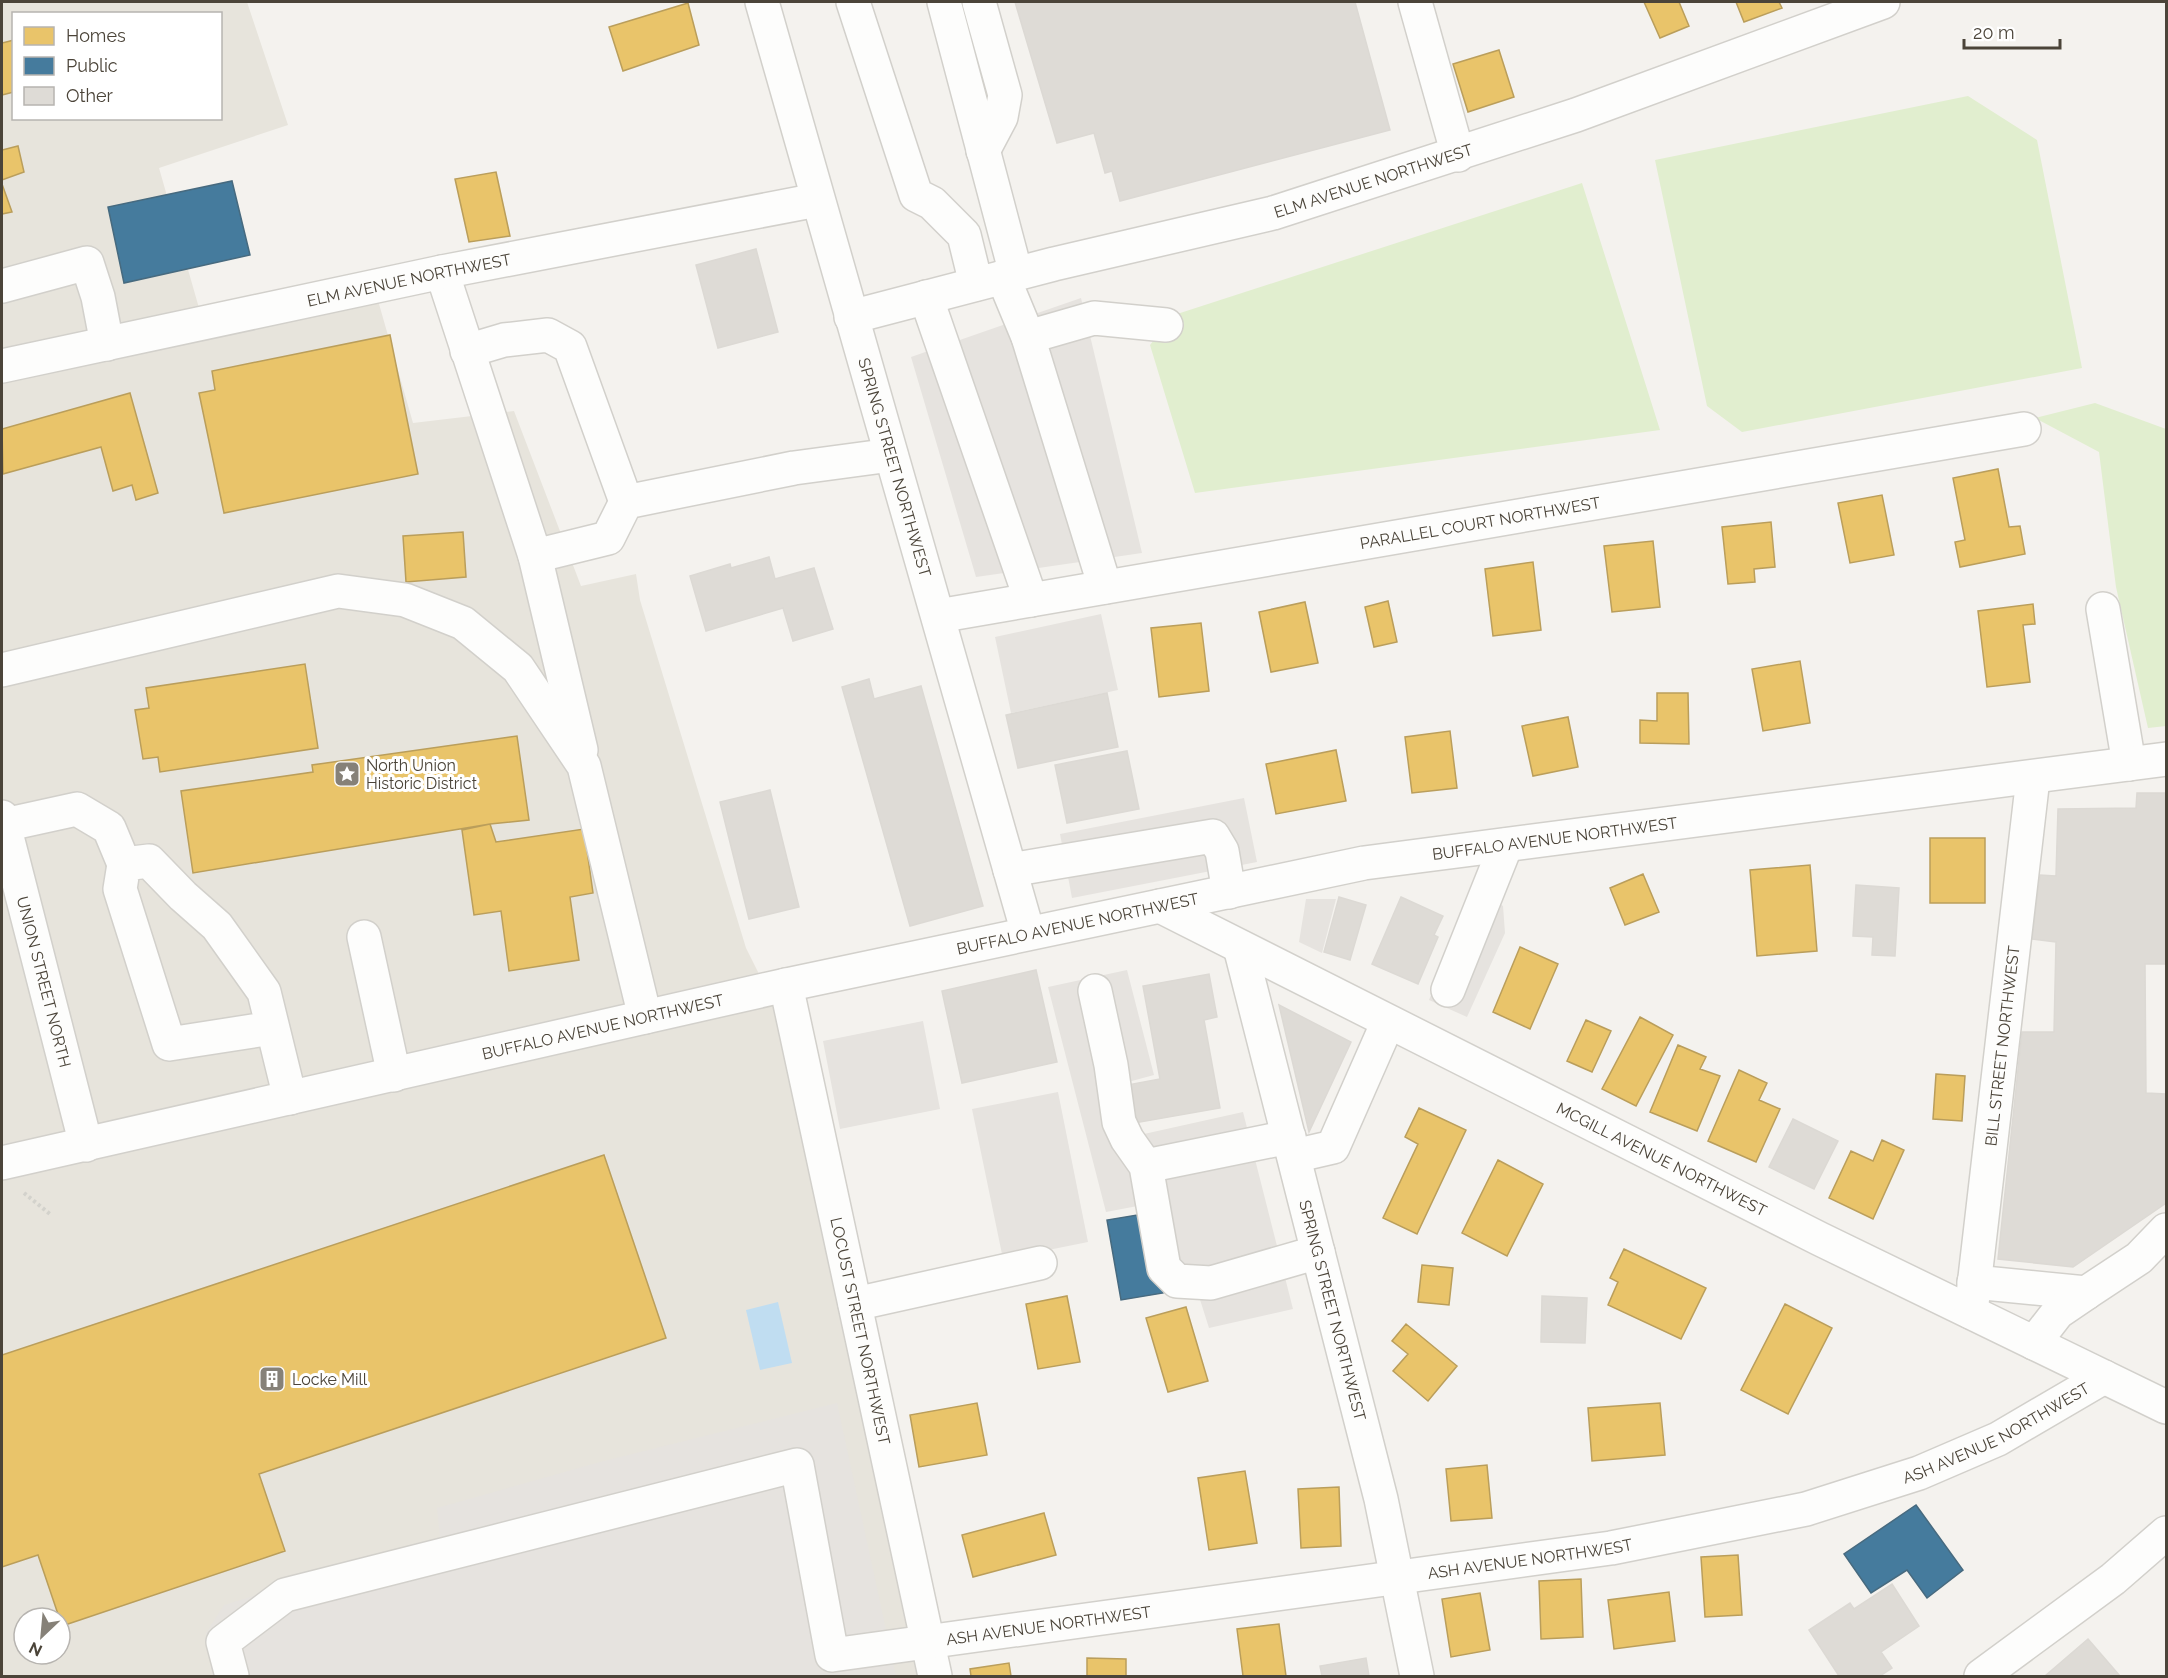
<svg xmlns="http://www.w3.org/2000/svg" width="2168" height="1678" viewBox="0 0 2168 1678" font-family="Raleway,sans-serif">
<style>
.residential{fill:#e7e4dc;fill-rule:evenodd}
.green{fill:#e1eecf}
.parking{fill:#e6e3df}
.water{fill:#c0ddf1}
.homes{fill:#e9c46a;stroke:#ba9e5b;stroke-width:1.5}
.public{fill:#457b9d;stroke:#476a7f;stroke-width:1.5}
.building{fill:#dedbd6;stroke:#dcd9d4;stroke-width:1.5}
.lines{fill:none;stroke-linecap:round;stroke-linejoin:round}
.minor-casing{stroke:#d2d0cb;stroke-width:36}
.path{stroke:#d3d2cc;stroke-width:4;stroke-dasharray:3 3;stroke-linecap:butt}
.minor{stroke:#fdfdfc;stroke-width:33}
.labels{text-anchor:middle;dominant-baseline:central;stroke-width:6;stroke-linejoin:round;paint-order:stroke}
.street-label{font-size:16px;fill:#4b4439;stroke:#fff}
.poi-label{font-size:16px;fill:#4b4439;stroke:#fff;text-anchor:start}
</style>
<rect width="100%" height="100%" fill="#f4f2ee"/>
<!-- residential -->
<path class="residential" d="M2,2H247L288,125L159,168L207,336L377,297L413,423L514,411L581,586L636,574L640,600L746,948L773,1002L917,1676H2ZM14,14H220V118H14ZM24,1618H60V1654H24Z"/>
<!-- green -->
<path class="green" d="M1968,96L2037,140L2082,368L1742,432L1707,406L1655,160Z
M1582,183L1660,430L1195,493L1150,345L1174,315Z
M2095,403L2166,429V726L2148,728L2116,587L2099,452L2035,418Z"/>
<!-- parking -->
<path class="parking" d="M1081,298L1142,553L976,577L911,357Z
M1101,614L1118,690L1011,713L995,637Z
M1244,798L1257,862L1072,898L1060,834Z
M1474,888L1503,906L1505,933L1467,1017L1429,1000Z
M1306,899H1336L1322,953L1299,942Z
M1127,970L1154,1075L1117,1085L1135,1136L1243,1112L1293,1309L1209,1328L1196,1287L1170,1291L1148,1204L1106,1212L1048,987Z
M923,1021L940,1109L840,1129L823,1041Z
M1058,1092L1088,1242L1003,1259L972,1109Z
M837,1403L896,1676H212L206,1633L224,1605L440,1537L437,1508L600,1462Z"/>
<!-- water -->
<path class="water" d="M778,1302L792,1363L760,1370L746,1310Z"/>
<!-- homes -->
<path class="homes" d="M1644,2H1679L1689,26L1660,38Z
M1736,2H1779L1782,8L1744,22Z
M688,3L699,45L623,71L609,27Z
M14,40V92L2,95V43Z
M1499,50L1514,97L1468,112L1453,64Z
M18,146L24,172L2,180V150Z
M496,172L510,236L469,242L455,179Z
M2,184L12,212L2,214Z
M390,335L418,474L224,513L199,393L215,390L212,371Z
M130,393L158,493L136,500L132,485L113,491L101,447L3,474L2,429Z
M1998,469L2009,527L2020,526L2025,554L1960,567L1955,542L1965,540L1953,478Z
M1882,495L1894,555L1850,563L1838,503Z
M1771,522L1775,567L1754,569L1755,582L1728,584L1722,527Z
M463,532L466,577L406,582L403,536Z
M1653,541L1660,607L1612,612L1604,546Z
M1533,562L1541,630L1493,636L1485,569Z
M1388,601L1397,642L1374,647L1365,607Z
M1305,602L1318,663L1271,672L1259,612Z
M2033,604L2035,624L2023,625L2030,682L1987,687L1978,611Z
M1201,623L1209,691L1159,697L1151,628Z
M1800,661L1810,723L1763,731L1752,669Z
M305,664L318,748L160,772L158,757L143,759L135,710L149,708L146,688Z
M1657,693H1688L1689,744L1640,743V720L1657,721Z
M1568,717L1578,767L1533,776L1522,726Z
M1450,731L1457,788L1412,793L1405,737Z
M517,736L529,820L490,824L193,873L181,791L313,772L312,765Z
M1336,750L1346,801L1276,814L1266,764Z
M490,824L496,842L584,829L593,893L570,897L579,960L509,971L501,911L474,915L462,830Z
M1930,838H1985V903H1930Z
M1810,865L1817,951L1757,956L1750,870Z
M1643,874L1659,912L1625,925L1610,888Z
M1520,947L1558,964L1530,1029L1493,1012Z
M1640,1017L1673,1035L1636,1106L1602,1089Z
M1586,1020L1611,1031L1592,1072L1567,1061Z
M1678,1045L1706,1057L1700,1069L1720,1076L1697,1131L1650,1112Z
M1739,1070L1767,1083L1759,1100L1780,1109L1756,1162L1708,1141Z
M1936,1074L1965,1076L1962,1121L1933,1119Z
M1419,1108L1466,1130L1417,1234L1383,1218L1418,1144L1405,1137Z
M1882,1140L1904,1150L1873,1219L1829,1198L1851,1151L1873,1161Z
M604,1155L666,1338L259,1474L285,1551L62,1626L38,1555L2,1567V1355Z
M1498,1160L1543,1184L1507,1256L1462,1233Z
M1624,1249L1706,1288L1681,1339L1608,1305L1618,1282L1610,1278Z
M1422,1265L1453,1268L1449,1305L1418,1302Z
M1067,1296L1080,1362L1038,1369L1026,1304Z
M1785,1304L1832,1328L1788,1414L1741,1390Z
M1186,1307L1208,1381L1168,1392L1146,1318Z
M1406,1324L1457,1366L1428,1401L1393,1371L1408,1354L1392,1341Z
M977,1403L987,1455L919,1467L910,1415Z
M1660,1403L1665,1455L1592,1461L1588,1408Z
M1487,1465L1492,1518L1451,1521L1446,1469Z
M1245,1471L1257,1543L1209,1550L1198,1478Z
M1339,1487L1341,1546L1301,1548L1298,1489Z
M1044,1513L1056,1555L973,1577L962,1535Z
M1738,1555L1742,1615L1705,1617L1701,1557Z
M1581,1579L1583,1637L1541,1639L1539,1581Z
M1669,1592L1675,1641L1614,1649L1608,1600Z
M1480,1593L1490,1650L1451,1657L1442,1599Z
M1279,1624L1286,1676H1243L1237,1629Z
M1087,1658L1126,1659V1676H1087Z
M1009,1663L1011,1676H971L970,1669Z"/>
<!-- public -->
<path class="public" d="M232,181L250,255L124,283L108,207Z
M1149,1213L1163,1293L1121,1300L1107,1220Z
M1916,1505L1963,1570L1927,1598L1907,1570L1871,1593L1844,1554Z"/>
<!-- building -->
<path class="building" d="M1015,2H1355L1390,130L1120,201L1112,171L1105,173L1094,133L1057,143Z
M756,249L778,332L718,348L696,265Z
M769,557L775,579L814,568L833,629L793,641L783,608L706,631L690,576L730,564L731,568Z
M869,679L874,699L921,686L983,906L910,926L842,687Z
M1107,693L1118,747L1018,768L1006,715Z
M1127,751L1139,809L1067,823L1055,765Z
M770,790L799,907L749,919L720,802Z
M2137,793H2166V964H2145L2146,1093L2166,1094V1203L2073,1267L1998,1259L2022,1032H2054L2056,942L2032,939L2040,875L2056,876L2058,809L2136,808Z
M1856,885L1899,888L1895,956L1872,955L1873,937L1853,936Z
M1339,897L1366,905L1350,960L1324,952Z
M1401,897L1443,916L1434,935L1438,937L1418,984L1372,964Z
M1036,970L1057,1062L962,1083L942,991Z
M1209,974L1217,1017L1204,1020L1220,1108L1129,1124L1122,1086L1160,1079L1143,986Z
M1279,1005L1351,1042L1309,1132Z
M1793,1119L1838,1141L1814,1189L1769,1167Z
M1542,1296L1587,1298L1585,1343L1541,1342Z
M1892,1584L1919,1626L1881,1652L1892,1668L1880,1676H1839L1809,1630L1850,1603L1854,1609Z
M2088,1639L2120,1676H2045Z
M1366,1658L1369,1676H1322L1320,1666Z"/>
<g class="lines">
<!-- minor casing -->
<g class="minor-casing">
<g id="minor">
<path id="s1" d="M762,2L1028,933"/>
<path d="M853,2L916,195L932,203L964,235L976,284"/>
<path d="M944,2L1016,274"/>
<path d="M979,2L1005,95L1001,117L983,151"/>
<path d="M1415,2L1458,155"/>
<path d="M442,272L535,556L581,750"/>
<path d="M1003,277L1028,337L1105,587"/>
<path d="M2,286L87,263L98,297L107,344"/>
<path d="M926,297L1031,600"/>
<path id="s2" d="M851,317L1054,264L1273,213L1576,115L1883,2"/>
<path d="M1028,337L1094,318L1166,325"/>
<path d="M467,351L504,340L548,335L570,347L626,502"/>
<path id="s3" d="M2,366L442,272L817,200"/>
<path d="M535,556L608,538L626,502L794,468L891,455"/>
<path d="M2103,609L2129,764"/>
<path id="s4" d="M938,616L2024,429"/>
<path d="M2,670L338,591L405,600L463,623L518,668L584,766L645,1017"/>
<path id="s5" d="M2,817L86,1145"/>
<path d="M4,825L77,809L109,828L124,864"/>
<path d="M1010,870L1213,836L1222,851L1229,892"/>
<path id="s6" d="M1160,906L1820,1239L2166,1407"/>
<path d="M364,937L394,1075"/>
<path id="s7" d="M1240,947L1381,1499L1417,1676"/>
<path id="s8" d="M786,985L935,1676"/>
<path d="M1448,990L1506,845"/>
<path d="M1095,991L1111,1065L1119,1122L1127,1139L1146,1166L1164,1268L1177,1281L1211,1283L1318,1252"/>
<path d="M272,1028L169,1044L120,889L124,864L149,861L183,896L217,926L264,992L290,1098"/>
<path d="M1294,1156L1333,1147L1388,1022"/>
<path id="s9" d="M2,1163L786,985L1364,863L2166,759"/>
<path d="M1146,1166L1289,1137"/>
<path d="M1974,1282L2086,1293L2139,1258L2166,1230"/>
<path d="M855,1304L1040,1263"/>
<path id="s10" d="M1971,1312L2033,778"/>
<path d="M2034,1343L2058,1312L2086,1293"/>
<path id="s11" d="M232,1676L223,1642L285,1595L797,1465L832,1655L1611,1548L1806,1509L1919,1473L1998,1439L2104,1377"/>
<path d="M1981,1676L2113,1579L2166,1533"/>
</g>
</g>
<!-- path -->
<path class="path" d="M24,1193L50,1214"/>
<!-- minor -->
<use href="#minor" class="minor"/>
</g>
<!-- icons -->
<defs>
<g id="sight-square" transform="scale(1.35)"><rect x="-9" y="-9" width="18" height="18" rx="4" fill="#868178" stroke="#fff"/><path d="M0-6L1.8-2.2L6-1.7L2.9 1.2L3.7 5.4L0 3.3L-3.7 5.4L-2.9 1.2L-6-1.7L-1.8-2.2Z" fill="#fff"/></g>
<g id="building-square" transform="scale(1.35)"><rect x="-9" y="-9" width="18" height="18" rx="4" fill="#868178" stroke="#fff"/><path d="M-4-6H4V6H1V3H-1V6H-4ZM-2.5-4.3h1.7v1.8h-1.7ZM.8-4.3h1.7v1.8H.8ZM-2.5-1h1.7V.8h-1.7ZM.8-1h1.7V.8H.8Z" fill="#fff"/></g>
</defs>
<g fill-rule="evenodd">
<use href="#sight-square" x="347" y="774"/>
<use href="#building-square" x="272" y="1379"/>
</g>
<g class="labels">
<!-- street labels -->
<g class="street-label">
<text stroke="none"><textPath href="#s2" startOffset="540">ELM AVENUE NORTHWEST</textPath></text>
<text stroke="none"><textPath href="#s3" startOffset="416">ELM AVENUE NORTHWEST</textPath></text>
<text stroke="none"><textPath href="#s1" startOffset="484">SPRING STREET NORTHWEST</textPath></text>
<text stroke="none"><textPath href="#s4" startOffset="550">PARALLEL COURT NORTHWEST</textPath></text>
<text stroke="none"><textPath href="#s9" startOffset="1587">BUFFALO AVENUE NORTHWEST</textPath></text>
<text stroke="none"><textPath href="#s9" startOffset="1102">BUFFALO AVENUE NORTHWEST</textPath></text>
<text stroke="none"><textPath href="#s5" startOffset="170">UNION STREET NORTH</textPath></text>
<text stroke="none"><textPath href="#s9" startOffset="616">BUFFALO AVENUE NORTHWEST</textPath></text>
<text stroke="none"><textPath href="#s10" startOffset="268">BILL STREET NORTHWEST</textPath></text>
<text stroke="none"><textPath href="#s6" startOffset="562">MCGILL AVENUE NORTHWEST</textPath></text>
<text stroke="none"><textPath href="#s7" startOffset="375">SPRING STREET NORTHWEST</textPath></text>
<text stroke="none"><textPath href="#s8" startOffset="354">LOCUST STREET NORTHWEST</textPath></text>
<text stroke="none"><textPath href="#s11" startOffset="2025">ASH AVENUE NORTHWEST</textPath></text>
<text stroke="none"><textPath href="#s11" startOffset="1539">ASH AVENUE NORTHWEST</textPath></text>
<text stroke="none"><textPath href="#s11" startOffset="1053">ASH AVENUE NORTHWEST</textPath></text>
</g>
<!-- poi labels -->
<g class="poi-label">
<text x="366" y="765">North Union<tspan x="366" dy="18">Historic District</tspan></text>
<text x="292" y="1379">Locke Mill</text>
</g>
</g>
<!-- border -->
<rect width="2168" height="1678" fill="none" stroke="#4b4439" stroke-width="6"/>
<!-- legend -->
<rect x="12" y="12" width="210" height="108" fill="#ffffff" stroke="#b7b4b0" stroke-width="1.5"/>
<rect x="24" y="27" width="30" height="18" fill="#e9c46a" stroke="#b7b4b0" stroke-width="1.5"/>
<text x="66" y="42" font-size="18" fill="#4b4439">Homes</text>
<rect x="24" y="57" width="30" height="18" fill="#457b9d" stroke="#b7b4b0" stroke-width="1.5"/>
<text x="66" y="72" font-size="18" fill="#4b4439">Public</text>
<rect x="24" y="87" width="30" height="18" fill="#dedbd6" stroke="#b7b4b0" stroke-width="1.5"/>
<text x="66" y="102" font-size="18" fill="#4b4439">Other</text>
<!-- north arrow -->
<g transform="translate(42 1636) rotate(206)"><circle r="28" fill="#ffffff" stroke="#b7b4b0" stroke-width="1.5"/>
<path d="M0-4.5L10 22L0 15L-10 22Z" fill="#868178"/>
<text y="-9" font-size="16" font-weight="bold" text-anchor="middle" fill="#4b4439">N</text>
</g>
<!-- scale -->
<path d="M1964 39v9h96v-9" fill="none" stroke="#4b4439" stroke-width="3"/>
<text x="1973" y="39" font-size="18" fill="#4b4439" stroke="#ffffff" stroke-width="4.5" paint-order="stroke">20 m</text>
</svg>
